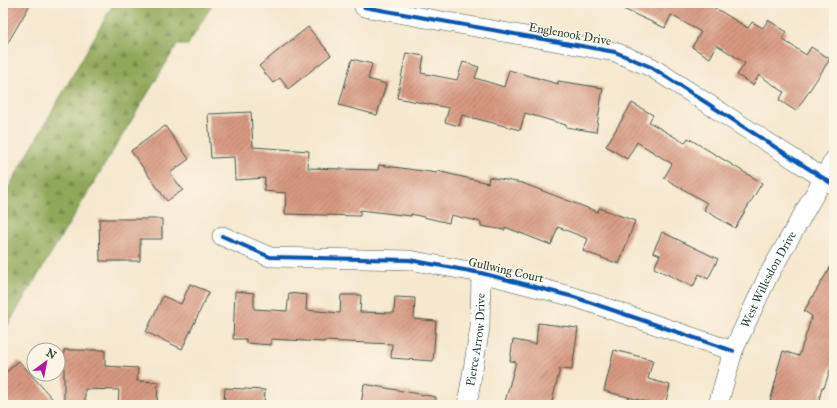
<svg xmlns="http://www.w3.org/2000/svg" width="837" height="408" viewBox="0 0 837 408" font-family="'IM FELL Great Primer',serif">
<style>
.forest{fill:url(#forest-firs);stroke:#577246}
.building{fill:url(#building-hatch)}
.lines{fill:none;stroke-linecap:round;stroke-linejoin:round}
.minor-casing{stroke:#3f574b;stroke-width:20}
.minor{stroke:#fff;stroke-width:19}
.cycleway-casing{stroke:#fcf5e5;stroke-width:6}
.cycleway{stroke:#0057b8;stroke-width:4}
.labels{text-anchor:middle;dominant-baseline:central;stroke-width:3;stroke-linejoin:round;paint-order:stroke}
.street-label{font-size:12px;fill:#1f3d34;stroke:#fcf5e5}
</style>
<defs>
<pattern id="forest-firs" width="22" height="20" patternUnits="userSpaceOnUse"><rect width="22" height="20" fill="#8fa759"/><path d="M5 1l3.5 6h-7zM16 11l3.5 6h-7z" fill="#74894a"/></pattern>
<pattern id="building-hatch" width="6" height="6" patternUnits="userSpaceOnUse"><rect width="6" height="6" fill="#d79880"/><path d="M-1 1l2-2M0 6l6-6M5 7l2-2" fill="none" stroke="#ae7d6a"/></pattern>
</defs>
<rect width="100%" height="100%" fill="#fcf5e5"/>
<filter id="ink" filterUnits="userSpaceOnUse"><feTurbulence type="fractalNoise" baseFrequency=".025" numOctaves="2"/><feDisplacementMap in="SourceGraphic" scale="8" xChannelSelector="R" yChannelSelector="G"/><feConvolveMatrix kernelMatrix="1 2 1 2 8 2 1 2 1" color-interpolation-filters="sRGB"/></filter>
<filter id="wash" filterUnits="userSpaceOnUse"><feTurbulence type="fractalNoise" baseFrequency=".012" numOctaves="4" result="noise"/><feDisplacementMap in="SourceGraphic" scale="16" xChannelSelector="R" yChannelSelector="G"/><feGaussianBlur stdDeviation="0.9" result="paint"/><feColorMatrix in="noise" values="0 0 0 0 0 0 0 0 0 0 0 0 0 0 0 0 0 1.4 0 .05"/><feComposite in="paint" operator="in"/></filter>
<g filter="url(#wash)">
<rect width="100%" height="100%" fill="#f5e8ce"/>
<!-- forest -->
<path class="forest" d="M114,3H213L188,45H177L3,333V197Z"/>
<g id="blocks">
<!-- building -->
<path class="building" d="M3,3H31L3,51Z
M610,3H707L748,28L752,22L763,28L768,20L787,32L782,39L806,55L811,47L830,59L796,111L779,100L784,92L759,75L753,85L737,75L745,63L717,45L710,58L692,47L701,32L671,15L665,28Z
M308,27L331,55L288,89L280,78L273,83L259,66Z
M406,53L424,56L421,73L457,80L463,62L479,67L475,78L504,87L509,70L558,84V81L603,88L596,132L566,127V125L525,113L520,130L462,115L459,126L445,122L449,108L397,98Z
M352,59L372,64L368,79L386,84L377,115L339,105Z
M632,103L653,115L649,122L685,143L688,138L762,183L735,228L704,210L707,203L664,178L672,164L637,142L627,159L606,146Z
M251,112L253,147L309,151L308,168L378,170L379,165L437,173V171L488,183L489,177L522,183L598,212L599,208L635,221L619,264L583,251L588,239L558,227L551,245L505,227V230L481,226V222L451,215L449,223L411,214V216L360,210V216L285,214L286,193L264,191L265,178L235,180L234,157L211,158L208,114Z
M165,126L189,159L170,173L183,190L167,201L131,151Z
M99,219H162V239H140V261H100Z
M662,232L718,259L708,279L699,274L693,287L654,268L660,255L653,252Z
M834,261V358L824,388L822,387L818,405H769L778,372L777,371L783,351L799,356L812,316L804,311Z
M190,284L209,292L182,349L146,332L163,296L181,304Z
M235,291L254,293V309L287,311L289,293L307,295L306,310L340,313L341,295H361L360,312L394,313L395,297L415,298L414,319L436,321L433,361L391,358L392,344L324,341V342L271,339V345L246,343V339H233Z
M538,323L578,328L572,370L560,369L551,405H504L516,362L510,361L513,340L536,344Z
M64,350H105V366L138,368L137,381L158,382L157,405H118L119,390L85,389V405H64Z
M614,350L653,360L648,379L670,385L665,405H659L604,391Z
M19,361L58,405H3V375Z
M364,384L436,397V405H361Z
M225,388L265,390L264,405H224Z"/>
</g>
</g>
<g filter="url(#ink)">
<use href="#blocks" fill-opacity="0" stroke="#3f574b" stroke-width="1"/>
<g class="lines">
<!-- minor casing -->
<g class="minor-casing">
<g id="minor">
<path d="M364,7L615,52L651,67L834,185"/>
<path d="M222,236L270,257L409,260L481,273L574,297L733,351"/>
<path id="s1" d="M467,405L480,327L481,273"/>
<path id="s2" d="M718,405L733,351L768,276L834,160"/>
</g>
</g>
<!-- minor -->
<use href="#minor" class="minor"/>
<!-- cycleway casing -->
<g class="cycleway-casing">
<path id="cycleway" d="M364,7L615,52L651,67L834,185
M222,236L270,257L409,260L481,273L574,297L733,351"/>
</g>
<!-- cycleway -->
<use href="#cycleway" class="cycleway"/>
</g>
</g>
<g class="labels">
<!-- street labels -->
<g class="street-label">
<text transform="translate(570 34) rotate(10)">Englenook Drive</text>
<text transform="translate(506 270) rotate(13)">Gullwing Court</text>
<text stroke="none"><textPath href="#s2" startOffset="136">West Willesdon Drive</textPath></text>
<text stroke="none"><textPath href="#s1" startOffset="66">Pierce Arrow Drive</textPath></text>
</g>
</g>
<!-- margin -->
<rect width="837" height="408" fill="none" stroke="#fcf5e5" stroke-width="16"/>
<!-- north arrow -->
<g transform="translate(46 362) rotate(32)"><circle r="19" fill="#fcf5e5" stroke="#a4ab9e"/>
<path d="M0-3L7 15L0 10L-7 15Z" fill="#b5179e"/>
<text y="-6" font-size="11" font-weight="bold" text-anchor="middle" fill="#1f3d34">N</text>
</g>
</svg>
